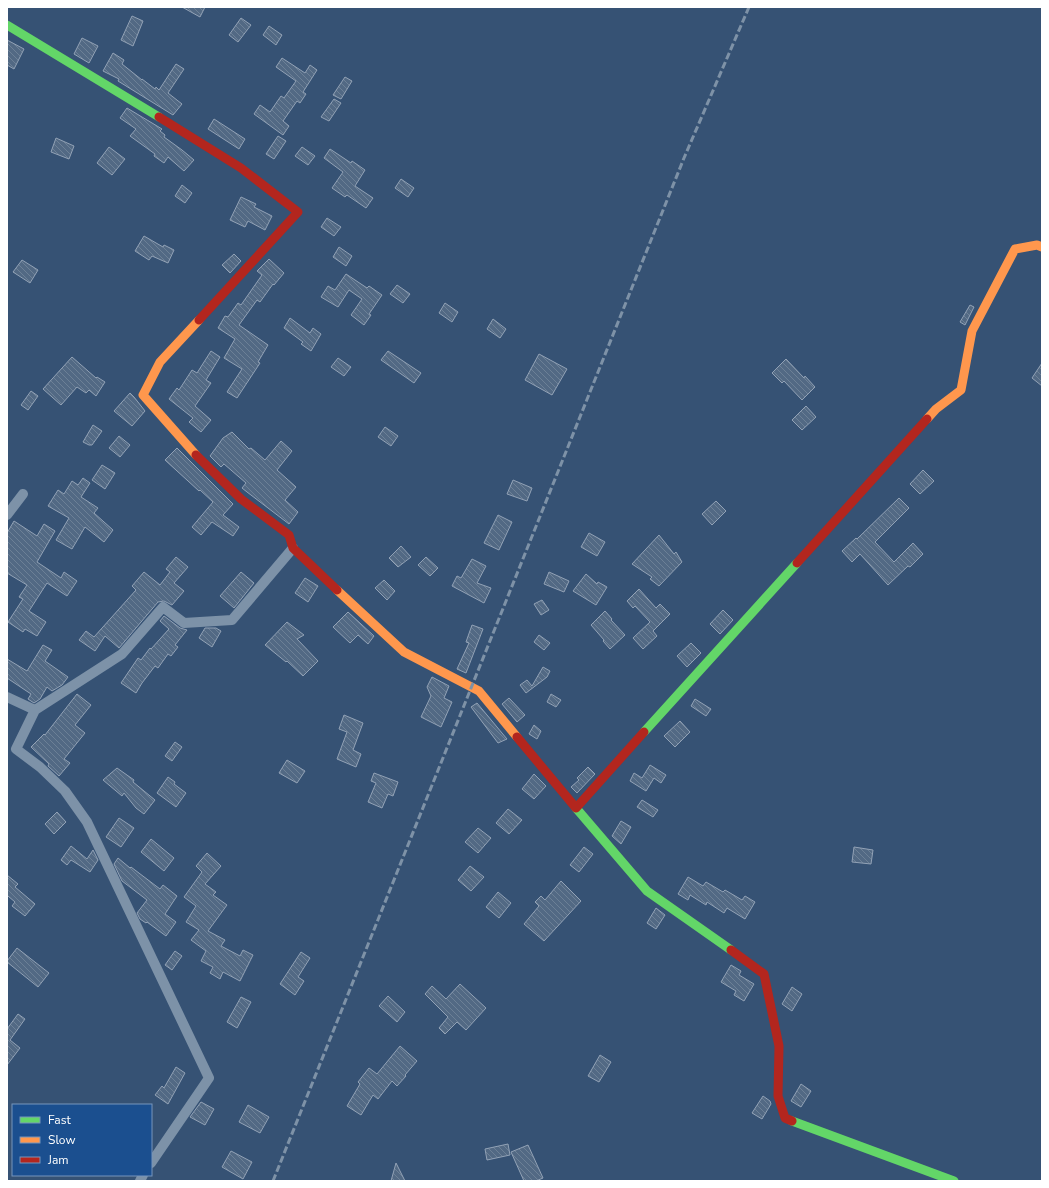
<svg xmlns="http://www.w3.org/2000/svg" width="1049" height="1188" viewBox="0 0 1049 1188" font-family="'Nunito Sans',sans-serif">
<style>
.building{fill:url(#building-back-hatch);stroke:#92a2b6}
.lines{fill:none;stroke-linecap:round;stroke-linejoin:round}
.street{stroke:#7d92a8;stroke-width:10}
.fast{stroke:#63d668;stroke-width:9}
.slow{stroke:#ff974d;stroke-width:9}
.jam{stroke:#b3261e;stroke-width:9}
.rail{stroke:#7e92a7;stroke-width:3;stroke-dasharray:7 3;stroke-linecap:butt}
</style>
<defs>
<pattern id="building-back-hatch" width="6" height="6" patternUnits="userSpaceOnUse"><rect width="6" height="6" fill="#526984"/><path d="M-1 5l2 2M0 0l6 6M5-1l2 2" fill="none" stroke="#6c8096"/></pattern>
</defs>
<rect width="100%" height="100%" fill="#365274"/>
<!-- building -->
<path class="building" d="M182,7H205L200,17Z
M132,16L143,21L133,46L121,40Z
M241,18L251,25L238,42L229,35Z
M269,26L282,35L276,45L263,35Z
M82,38L98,46L89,63L74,54Z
M7,40L24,49L14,69L7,65Z
M113,53L124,60L122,64L142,80V79L155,89L156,87L159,90L176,64L184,69L168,93L182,104L173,115L118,81L119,79L103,71Z
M282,58L305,73L310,65L317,70L303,92L306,94L300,103L297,101L283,121L289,126L283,135L254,114L260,105L270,112L281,96L284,98L296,81L276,67Z
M345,77L352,81L341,99L333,95Z
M334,99L341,103L329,121L321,117Z
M127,108L162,129L160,131L165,135L164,137L182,150L194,160L184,171L168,157L164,163L154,156L155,154L130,136L136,129L120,118Z
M214,119L245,139L239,149L208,129Z
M278,136L286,141L274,159L266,154Z
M56,138L74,146L69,159L51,152Z
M109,147L125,159L112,175L97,163Z
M302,147L315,156L308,165L295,156Z
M330,149L351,163L352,161L365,170L355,186L373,198L366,208L347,195L345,197L332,188L343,172L324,158Z
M401,179L414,188L408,197L395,188Z
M182,185L192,193L185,203L175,196Z
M241,197L256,204L254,207L272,216L265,230L248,221L245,227L230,220Z
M327,218L341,227L334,236L321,227Z
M144,236L163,247L164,245L174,250L168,263L152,256L149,260L135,251Z
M339,247L352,256L346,266L333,257Z
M234,254L241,261L230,273L222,265Z
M269,259L284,273L274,285L273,284L260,302L257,300L239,325L268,345L258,362L260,363L237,398L227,392L242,369L224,358L235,339L218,328L225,316L228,317L238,303L241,305L262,275L257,271Z
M22,260L38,270L30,283L13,272Z
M346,274L367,288L369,286L382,295L369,314L371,315L364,325L351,315L362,299L349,290L338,307L321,297L328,286L335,290Z
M397,285L410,294L403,303L390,294Z
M445,303L458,312L452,322L439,313Z
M970,305L974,307L965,325L960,322Z
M290,318L310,333L313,328L321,334L311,351L301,344L303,342L284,328Z
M493,319L506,329L500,338L487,329Z
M211,351L220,357L206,380L211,383L195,406L211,420L201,432L189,422L193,418L169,399L177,388L179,390L192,370L197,373Z
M388,351L421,373L414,383L381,360Z
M539,354L567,369L552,395L525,380Z
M72,357L96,378L97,377L105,382L96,396L89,390L86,393L77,387L61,405L43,389Z
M338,358L351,367L344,376L331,367Z
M786,359L804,378L805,376L815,387L802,400L784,381L782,383L772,373Z
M1042,363V386L1032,378Z
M31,391L38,396L28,410L21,405Z
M130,393L134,397L145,411L132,426L114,411Z
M806,406L816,417L802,430L792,420Z
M93,425L102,431L92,445H89L83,442Z
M385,427L398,436L391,446L378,437Z
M232,432L249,449L251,448L265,460L281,441L292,451L277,470L296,487L285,500L298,512L289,524L247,492L242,488L246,483L224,464L221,467L210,456L223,438Z
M119,436L130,445L120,457L109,448Z
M177,448L233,504L223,515L239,527L233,536L212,522L201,535L192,527L213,502L200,490L199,491L165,460Z
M102,465L115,473L105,489L92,480Z
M923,470L934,481L920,494L910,484Z
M83,478L90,483L81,497L98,508L94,513L113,530L104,542L85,527L72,549L56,540L69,518L48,506L58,490L64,494L72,481L78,485Z
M513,480L532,488L527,501L507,494Z
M899,498L909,508L875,542L894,562L913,543L923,554L910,567L908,566L888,585L860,554L852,562L842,551L856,538L857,539Z
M716,501L726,511L712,525L702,514Z
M498,515L512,522L499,550L484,543Z
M14,521L37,536L44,524L55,531L37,562L61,578L64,572L77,581L67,596L47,583L29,611L46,622L37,636L25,629L23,632L8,622L23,599L19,597L27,585L7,573V533Z
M589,533L605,542L597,556L581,547Z
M659,535L674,554L676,552L682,562L659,586L650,579L652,577L632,564Z
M401,546L411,557L398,567L389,558Z
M176,557L188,567L174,583L184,591L172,605L164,601L158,602L119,648L105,636L95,651L79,640L86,631L94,637L136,590L132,586L144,572L160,585L170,572L166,569Z
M426,557L438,568L430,576L418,565Z
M472,559L486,566L477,583L491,588L484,603L452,586L457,576L461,578Z
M241,572L254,583L234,608L220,596Z
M549,572L569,581L564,592L544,584Z
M586,574L597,584L598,582L607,587L596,605L573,591Z
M305,578L318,586L308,602L295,593Z
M384,580L395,591L387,600L375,588Z
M639,589L656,608L660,604L670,614L653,631L657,636L643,649L633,638L650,622L635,606L633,608L627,601Z
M542,600L549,610L541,615L534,604Z
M723,610L733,620L720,634L710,624Z
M605,611L612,619L611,620L625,635L610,649L603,641L604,640L591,625Z
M348,612L374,636L368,644L358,635L350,643L333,627Z
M164,616L180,628L187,630L175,645L178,647L171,656L168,654L158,668L155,666L142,683L136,693L121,683L138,658L141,660L150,648L151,649L169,629L160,621Z
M287,622L304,635L297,639L318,661L303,676L287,661L286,662L265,645Z
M472,625L483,629L466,673L457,669L469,643L466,642Z
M205,628H216L221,631L212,647L199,638Z
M539,635L550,643L544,650L534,642Z
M691,643L701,653L687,667L677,656Z
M43,645L52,650L45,661L68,677L62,685L52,691L47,687L40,699L34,703L28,699L31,694L7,678V659L27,671Z
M543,667L550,671L547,677L526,693L520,685L527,680L532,686Z
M432,677L449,686L444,698L452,702L441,727L421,717L431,696L427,687Z
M77,694L91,705L75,725L85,733L64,759L70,763L59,776L48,766L49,764L31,747L44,734L45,735Z
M551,694L561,700L556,707L547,702Z
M509,698L525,715L517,722L502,704Z
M695,699L711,709L706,716L691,706Z
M477,703L507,739L498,743L471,707Z
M344,715L363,723L353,750L361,754L356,767L337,759L347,732L339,729Z
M680,721L690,732L675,747L664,736Z
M534,725L541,731L537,739L529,734Z
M175,742L182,747L172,761L165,756Z
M287,760L305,771L297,783L279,773Z
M650,765L666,775L661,783L654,778L646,791L630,781L634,773L642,778Z
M588,767L595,774L577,793L571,787L579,780L577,778Z
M117,768L134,780L133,782L155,800L144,814L136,808L124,793L122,796L103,780Z
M374,773L398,782L393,796L388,794L382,808L368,802L376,783L371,781Z
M534,774L546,786L534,799L522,789Z
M168,777L175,782L174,784L186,793L176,807L157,793Z
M642,800L658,810L653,817L637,807Z
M508,809L522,820L509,834L496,823Z
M57,812L66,822L54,834L45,824Z
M119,818L134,828L121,847L106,837Z
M621,821L631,827L621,844L612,836Z
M478,828L491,838L478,853L465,842Z
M151,839L174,858L164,871L141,852Z
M71,846L87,859L93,850L98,860L90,872L71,860L67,865L61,860Z
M584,847L593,854L579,872L570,865Z
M854,847L873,850L871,864L852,862Z
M207,853L221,866L205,884L216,892L213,895L227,905L208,931L225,940L221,946L240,956L243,950L253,955L240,981L223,972L220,979L210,973L213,967L201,961L206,951L191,940L199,930L186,922L196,906L184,897L202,872L196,866Z
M118,858L130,868L131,867L160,889L163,885L177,896L165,914L176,922L166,936L147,922L146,923L140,919L137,913L147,900L122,881L114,864Z
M470,866L484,877L471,891L458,880Z
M7,875L18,884L15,887L35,904L25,916L12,906L15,902L8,896L7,898Z
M688,877L703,886L706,882L723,892L725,890L742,900L745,896L755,902L745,919L727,908L724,913L707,902L706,905L690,895L688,900L678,894Z
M561,881L581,901L544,941L524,924L539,906L535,902L541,896L545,900Z
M498,892L511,903L499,918L486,907Z
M656,908L665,915L656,929L647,923Z
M17,948L49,973L38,987L7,962V961Z
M175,951L182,956L172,970L165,965Z
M301,952L310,958L298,977L304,981L295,995L280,984Z
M731,965L741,971L739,975L754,984L744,1001L734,995L736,991L721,982Z
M460,984L486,1008L466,1030L457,1022L445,1034L439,1028L448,1017L425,994L432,986L446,999Z
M792,987L802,994L792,1011L782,1004Z
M388,996L405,1012L397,1022L379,1006Z
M241,997L251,1002L237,1028L227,1022Z
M18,1014L25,1019L10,1040L20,1048L7,1065V1029Z
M400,1046L417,1061L405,1075L406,1076L397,1086L392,1081L378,1099L373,1095L361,1115L347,1106L360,1084L358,1082L369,1068L377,1074Z
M600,1055L611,1062L599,1082L588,1076Z
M176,1067L185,1073L168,1104L155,1095L162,1086L164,1088Z
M801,1084L811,1091L801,1107L791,1101Z
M763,1096L770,1101L771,1104L762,1119L752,1113Z
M201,1102L214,1109L205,1125L190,1117Z
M248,1105L269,1117L260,1133L239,1122Z
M508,1144L510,1155L487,1160L485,1149Z
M528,1145L543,1178L536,1181H524L511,1152Z
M231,1151L252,1162L243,1179L222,1167Z
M396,1163L405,1181H391Z"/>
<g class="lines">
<!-- street -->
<path class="street" d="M7,515L23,494
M7,697L35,710L122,654L163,607L184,623L232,620L293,548
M35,710L16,749L40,767L65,791L87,822L209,1078L151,1163
M140,1181L143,1175"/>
<!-- fast -->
<path class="fast" d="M7,25L159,117
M644,732L797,563
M576,808L647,891L731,950
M792,1121L954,1181"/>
<!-- slow -->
<path class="slow" d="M927,419L936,409L961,390L972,331L1015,249L1037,245L1042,247
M196,455L143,395L160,362L199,320
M337,590L404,652L479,691L517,737"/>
<!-- jam -->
<path class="jam" d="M159,117L241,168L298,212L199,320
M196,455L241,499L289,535L293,548L337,590
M797,563L927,419
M517,737L576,808L644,732
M731,950L764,974L779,1046L778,1096L785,1118L792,1121"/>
<!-- rail -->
<path class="rail" d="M273,1181L684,158L749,7"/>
</g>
<!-- border -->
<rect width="1049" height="1188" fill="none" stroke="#ffffff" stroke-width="16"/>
<!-- legend -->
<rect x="12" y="1104" width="140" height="72" fill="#1b4f8f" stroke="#7695bc"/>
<rect x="20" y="1117" width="20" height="6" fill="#63d668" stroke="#7695bc"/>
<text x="48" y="1124" font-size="12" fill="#ffffff">Fast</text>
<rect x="20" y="1137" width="20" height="6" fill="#ff974d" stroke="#7695bc"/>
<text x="48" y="1144" font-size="12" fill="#ffffff">Slow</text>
<rect x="20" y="1157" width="20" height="6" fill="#b3261e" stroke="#7695bc"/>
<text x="48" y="1164" font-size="12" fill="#ffffff">Jam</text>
</svg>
